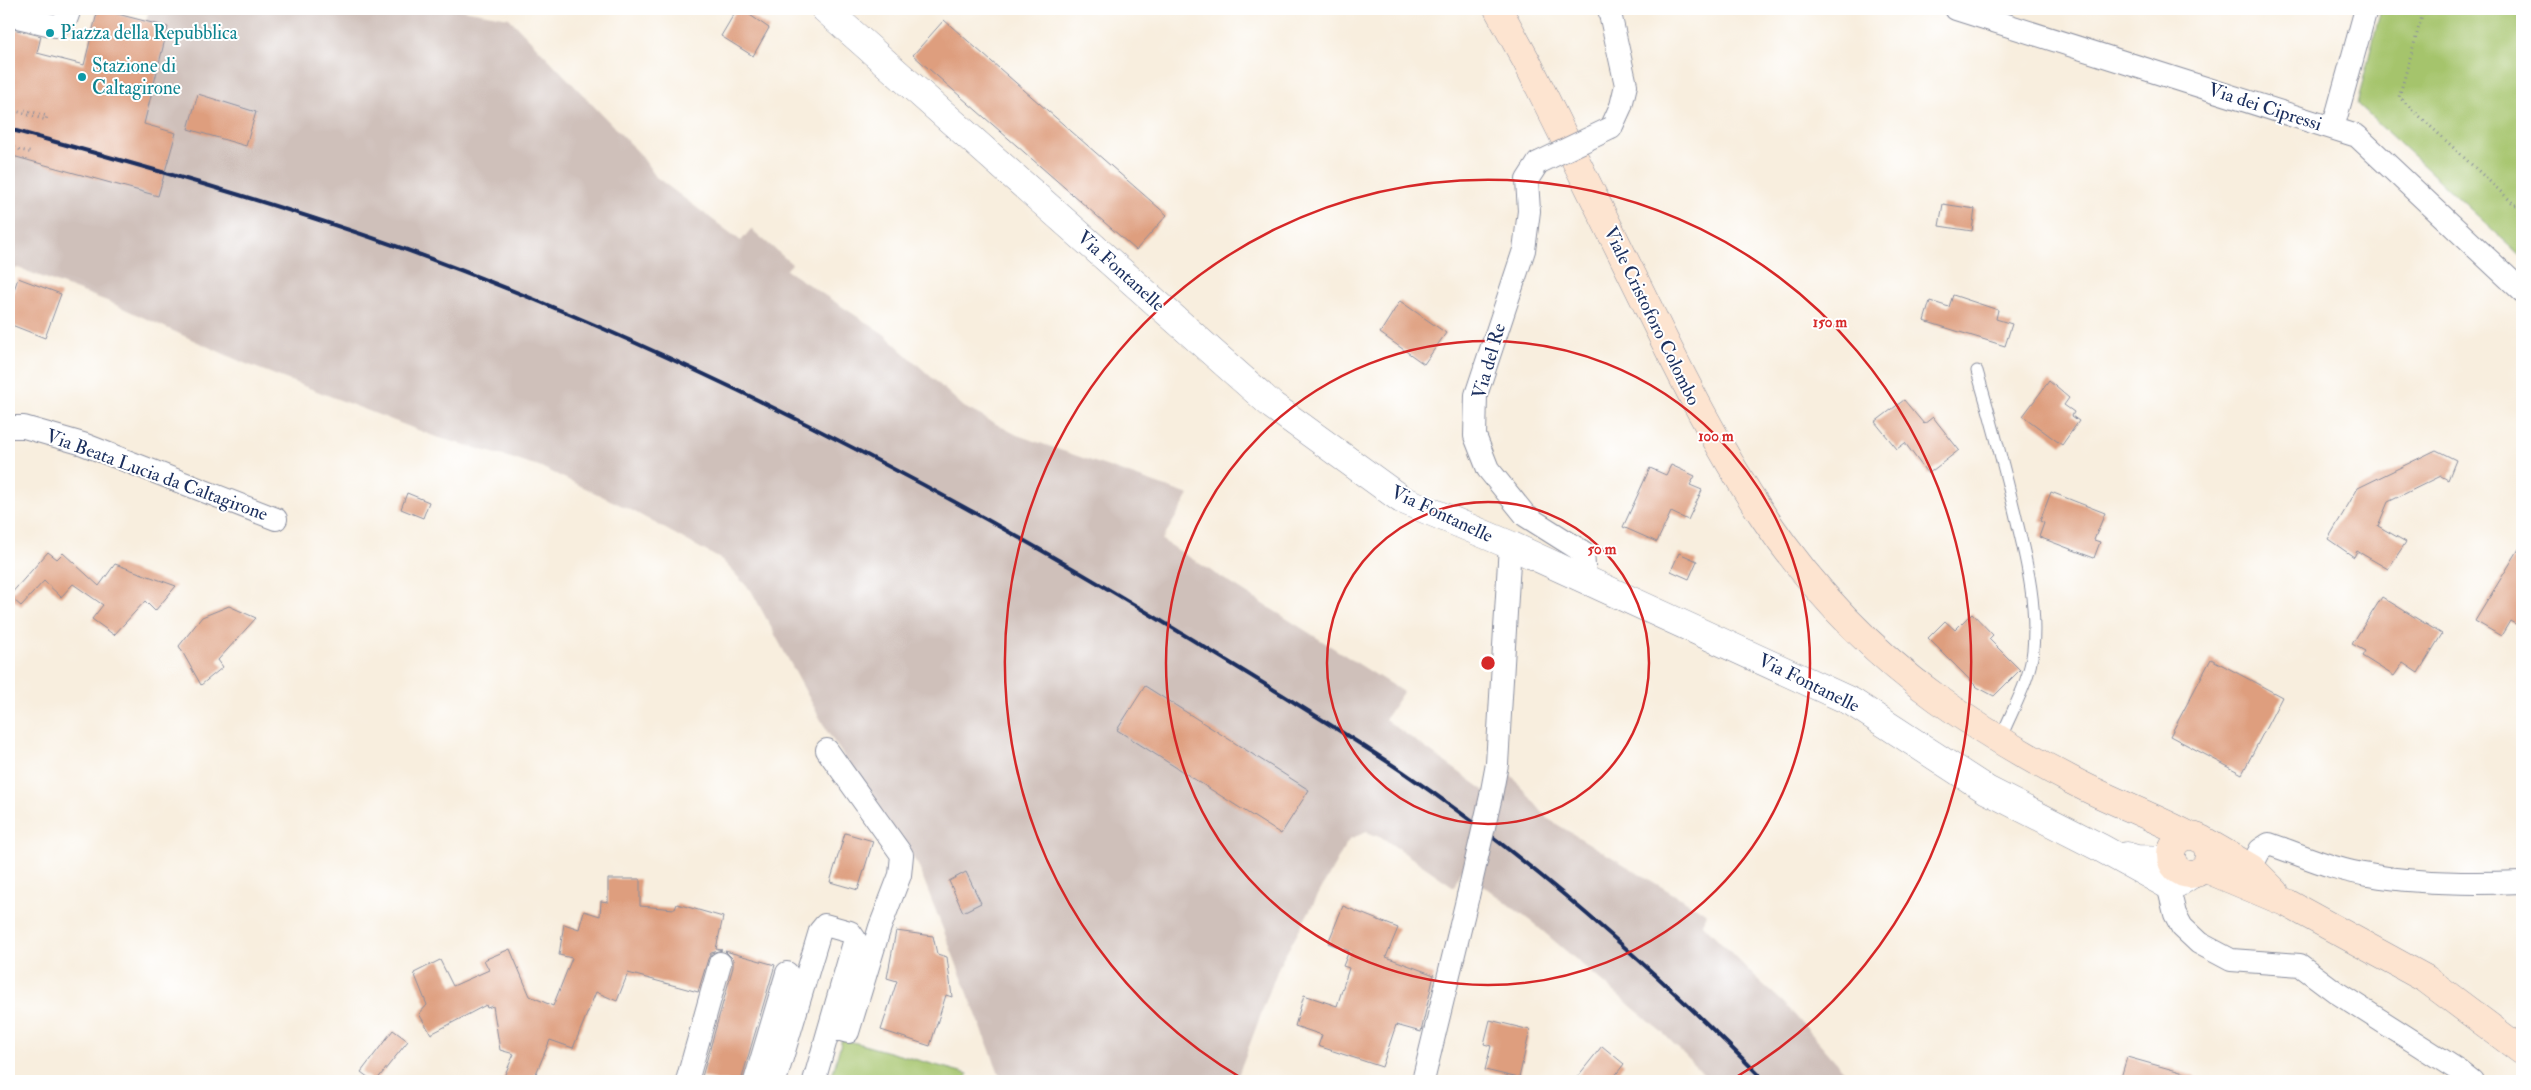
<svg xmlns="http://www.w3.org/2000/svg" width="2531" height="1090" viewBox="0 0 2531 1090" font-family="'IM FELL Double Pica',serif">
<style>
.industrial{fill:#cfc0ba}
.green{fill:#a5c46c;stroke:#607a65}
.building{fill:#de9e7e}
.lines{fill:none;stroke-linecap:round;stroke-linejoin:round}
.service-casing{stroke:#8a8e9e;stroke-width:13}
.minor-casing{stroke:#8a8e9e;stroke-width:24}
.tertiary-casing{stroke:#8a8e9e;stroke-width:29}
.secondary-casing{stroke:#8a8e9e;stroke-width:29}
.path{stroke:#8a8e9e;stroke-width:3;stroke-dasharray:1 4;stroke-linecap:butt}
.service{stroke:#fff;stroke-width:11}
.minor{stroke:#fff;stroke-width:22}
.tertiary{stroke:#fff;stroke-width:28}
.secondary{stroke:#fde4d0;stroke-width:28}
.rail{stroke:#1b2f5e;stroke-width:4}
.minor-bridge-casing{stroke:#8a8e9e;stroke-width:24;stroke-linecap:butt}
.minor-bridge{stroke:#fff;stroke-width:22}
.ring{fill:none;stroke:#d62828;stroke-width:2.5}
.culture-dot{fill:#0f9aa8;stroke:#fff;stroke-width:2}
.labels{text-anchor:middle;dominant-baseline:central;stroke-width:4;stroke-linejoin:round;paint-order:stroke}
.culture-label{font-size:19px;fill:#0d838f;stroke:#fff;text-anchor:start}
.street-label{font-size:19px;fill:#1b2f5e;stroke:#fff}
.centre{fill:#d62828;stroke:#fff;stroke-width:2.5}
.ring-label{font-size:15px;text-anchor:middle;font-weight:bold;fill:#d62828;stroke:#fff;stroke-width:4;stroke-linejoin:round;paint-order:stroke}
</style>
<rect width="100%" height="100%" fill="#fff"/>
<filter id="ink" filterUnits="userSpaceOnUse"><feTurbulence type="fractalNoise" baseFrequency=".02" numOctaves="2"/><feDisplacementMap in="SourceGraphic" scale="10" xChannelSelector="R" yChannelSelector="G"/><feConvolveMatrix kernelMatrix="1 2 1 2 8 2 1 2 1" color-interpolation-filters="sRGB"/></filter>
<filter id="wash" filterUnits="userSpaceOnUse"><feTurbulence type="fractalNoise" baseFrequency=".0096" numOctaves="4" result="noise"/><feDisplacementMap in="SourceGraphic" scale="20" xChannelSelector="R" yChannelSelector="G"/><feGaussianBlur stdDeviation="1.12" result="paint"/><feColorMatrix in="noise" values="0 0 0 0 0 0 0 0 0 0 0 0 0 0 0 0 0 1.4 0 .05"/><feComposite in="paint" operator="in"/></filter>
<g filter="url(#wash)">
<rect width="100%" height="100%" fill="#f8eede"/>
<!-- industrial -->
<path class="industrial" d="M98,9L146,21L149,9H458L509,18L640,154L656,177L741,241L751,229L792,264L786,270L884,334L964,407L1017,435L1189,495L1162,540L1403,692L1385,719L1502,803L1508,771L1548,819L1707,914L1702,923L1755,977L1785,1004L1853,1081H1710L1664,1034L1533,923L1461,869L1454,887L1384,839L1367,832L1349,839L1279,966L1236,1081H1002L918,865L828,733L752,592L722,560L633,511L539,466L436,437L244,363L107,301L18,268L9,271V46L84,65Z"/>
<!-- green -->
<path class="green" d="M2381,9H2522V257L2357,104Z
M842,1039L968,1074L966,1081H850L832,1076Z"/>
<g id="blocks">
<!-- building -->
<path class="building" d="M98,9L168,27L144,124L176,133L158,196L9,155V28L41,36L37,53L84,65Z
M737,9H741L769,28L753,56L721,36Z
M944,20L1167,215L1136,250L913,55Z
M198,94L256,112L246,146L188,129Z
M1943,204L1975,209L1972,231L1939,226Z
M18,278L61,294L45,338L9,324V305Z
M1953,295L1998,310L1996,319L2012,324L2005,346L1924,321L1930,301L1949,307Z
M1400,301L1446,333L1424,364L1380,333Z
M2049,381L2069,398L2064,405L2074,412L2072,416L2079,421L2062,445L2023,416Z
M1904,400L1924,424L1933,417L1959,450L1928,474L1905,443L1897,449L1875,422Z
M2436,450L2456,460L2448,480L2441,476L2388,502L2378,526L2406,542L2388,569L2357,551L2354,557L2328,539L2358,488Z
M1671,465L1695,476L1690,485L1702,490L1688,520L1671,512L1657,542L1623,527L1650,468L1666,475Z
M2051,492L2105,513L2094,540L2100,542L2094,558L2039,537L2044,523L2040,521Z
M407,493L429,502L423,518L401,509Z
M2522,544V628L2510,621L2501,636L2475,621Z
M48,552L57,559L63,553L99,586L115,564L176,586L155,611L145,601L114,635L92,619L103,605L73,584L61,597L44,581L21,606L9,596Z
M1679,553L1697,561L1689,579L1671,571Z
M2382,597L2442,634L2418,673L2403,663L2394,676L2362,656L2365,651L2352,644Z
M229,606L256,618L218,660L223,667L201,685L179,646L202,617Z
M1972,613L1993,635L1989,639L2020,670L1994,696L1977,687L1928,638L1945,621L1955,630Z
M2211,659L2282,697L2242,774L2170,736Z
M1145,686L1309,790L1281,834L1117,730Z
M845,833L873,841L858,890L830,882Z
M966,872L981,903L963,912L949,881Z
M608,879H640V906L675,909L677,904L723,917L716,949L722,950L711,953L708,959L698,992L628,973L617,1001L596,992L573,1048L550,1040L533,1081H502L514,1054L500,1050L493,1006L487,1008L486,1005L431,1034L419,1014L427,1005L414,973L440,960L453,986L489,970L484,960L510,949L530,996L553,1006L572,958L559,955L564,924L579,929L584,911L600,916L601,901L608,902Z
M1343,906L1398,928L1386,957L1434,975L1421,1032L1396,1025L1382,1067L1318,1046L1322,1035L1295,1026L1304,995L1337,1006L1349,968L1343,966L1349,951L1328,943Z
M896,931L933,936L937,954L947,957L952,997L946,995L930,1046L881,1030L897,981L887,978Z
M725,951L775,965L741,1081H721L702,1077L733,967V959Z
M1490,1020L1530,1030L1519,1078L1485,1070L1491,1046L1484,1044Z
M393,1030L408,1041L376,1081H373L361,1072Z
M1602,1046L1624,1064L1611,1081H1574Z
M2127,1057L2195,1076L2194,1081H2120Z"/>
</g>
</g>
<g filter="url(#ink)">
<use href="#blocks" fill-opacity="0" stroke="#8a8e9e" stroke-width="1"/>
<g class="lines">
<!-- service casing -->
<g class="service-casing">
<path id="service" d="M1977,371C1992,422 2006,474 2018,526C2028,567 2037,608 2033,650C2030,681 2011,712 2000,740"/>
</g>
<!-- minor casing -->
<g class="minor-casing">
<path id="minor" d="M1609,9L1626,85L1621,106L1611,128
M1956,9L2357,136L2522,291
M9,15L56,26L66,20L70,9
M2333,128L2366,9
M1538,163L1527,180L1529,211L1524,250L1476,395L1475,436L1488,469L1526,516L1583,552L1585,580
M9,427H24L83,444L276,519
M827,750L902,855L900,875L880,927L848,1032L830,1027
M1491,796L1497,764L1510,545
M2251,868L2260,850L2269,844C2302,855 2334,870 2369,875C2419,884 2471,884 2522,882
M2168,885L2175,914L2182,927L2199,943L2231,960L2300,965L2336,992L2458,1070L2472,1081
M687,1081L720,963
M755,1081L787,973
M775,1081L820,931L825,925L850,932L855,939L814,1081
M1423,1081L1468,896"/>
</g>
<!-- tertiary casing -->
<g class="tertiary-casing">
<path id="tertiary" d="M825,9L1273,406L1401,499L1510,545L1852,702L1987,790L2101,848L2168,885L2178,883L2192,874
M2126,856L2136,859L2172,860"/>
</g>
<!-- secondary casing -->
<g class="secondary-casing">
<path id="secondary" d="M1498,9L1527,62C1566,141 1605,220 1644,299C1720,455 1792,595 1938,699C1980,729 2026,757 2073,781C2111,801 2150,815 2188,835
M2171 855a19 19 0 1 1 38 0a19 19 0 1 1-38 0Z
M2201,839L2251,868L2275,892
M2204,868L2287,903L2426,979L2522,1051"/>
</g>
<!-- path -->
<path class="path" d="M2424,9L2399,97L2515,205L2522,203
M9,109L46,120L47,116L25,110
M14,148L32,153"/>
<!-- service -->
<use href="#service" class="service"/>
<!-- minor -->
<use href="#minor" class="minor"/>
<!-- tertiary -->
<use href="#tertiary" class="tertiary"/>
<!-- secondary -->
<use href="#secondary" class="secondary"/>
<!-- rail -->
<path class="rail" d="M9,129C142,166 276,203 407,250C667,345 916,473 1153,616C1237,667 1321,717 1403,772C1534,861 1653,968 1765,1081"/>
<!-- minor-bridge casing -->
<g class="minor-bridge-casing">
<path id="minor-bridge" d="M1538,163L1611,128
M1468,896L1491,796"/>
</g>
<!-- minor-bridge -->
<use href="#minor-bridge" class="minor-bridge"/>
</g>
</g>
<!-- distance rings -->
<g class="ring">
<circle cx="1488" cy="663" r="161"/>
<circle cx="1488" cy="663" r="322"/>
<path d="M1243 1079A483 483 0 1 1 1733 1079"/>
</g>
<!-- markers -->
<g class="culture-dot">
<circle cx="50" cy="33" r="5"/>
<circle cx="82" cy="77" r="5"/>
</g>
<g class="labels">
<!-- culture labels -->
<g class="culture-label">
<text x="60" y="33">Piazza della Repubblica</text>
<text x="92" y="66">Stazione di<tspan x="92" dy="22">Caltagirone</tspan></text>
</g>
<!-- street labels -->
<g class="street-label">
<text transform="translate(2265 107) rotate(18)">Via dei Cipressi</text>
<text transform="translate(1121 271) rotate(42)">Via Fontanelle</text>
<text transform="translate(1652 316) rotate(64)">Viale Cristoforo Colombo</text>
<text transform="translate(1489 361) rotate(-74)">Via del Re</text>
<text transform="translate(157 475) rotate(20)">Via Beata Lucia da Caltagirone</text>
<text transform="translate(1442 514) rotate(25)">Via Fontanelle</text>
<text transform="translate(1809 683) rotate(26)">Via Fontanelle</text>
</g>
</g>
<circle cx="1488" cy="663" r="8" class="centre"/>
<g class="ring-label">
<text x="1830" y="327">150 m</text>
<text x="1716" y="441">100 m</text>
<text x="1602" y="554">50 m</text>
</g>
<!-- margin -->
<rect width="2531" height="1090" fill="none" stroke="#fff" stroke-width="30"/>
</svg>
